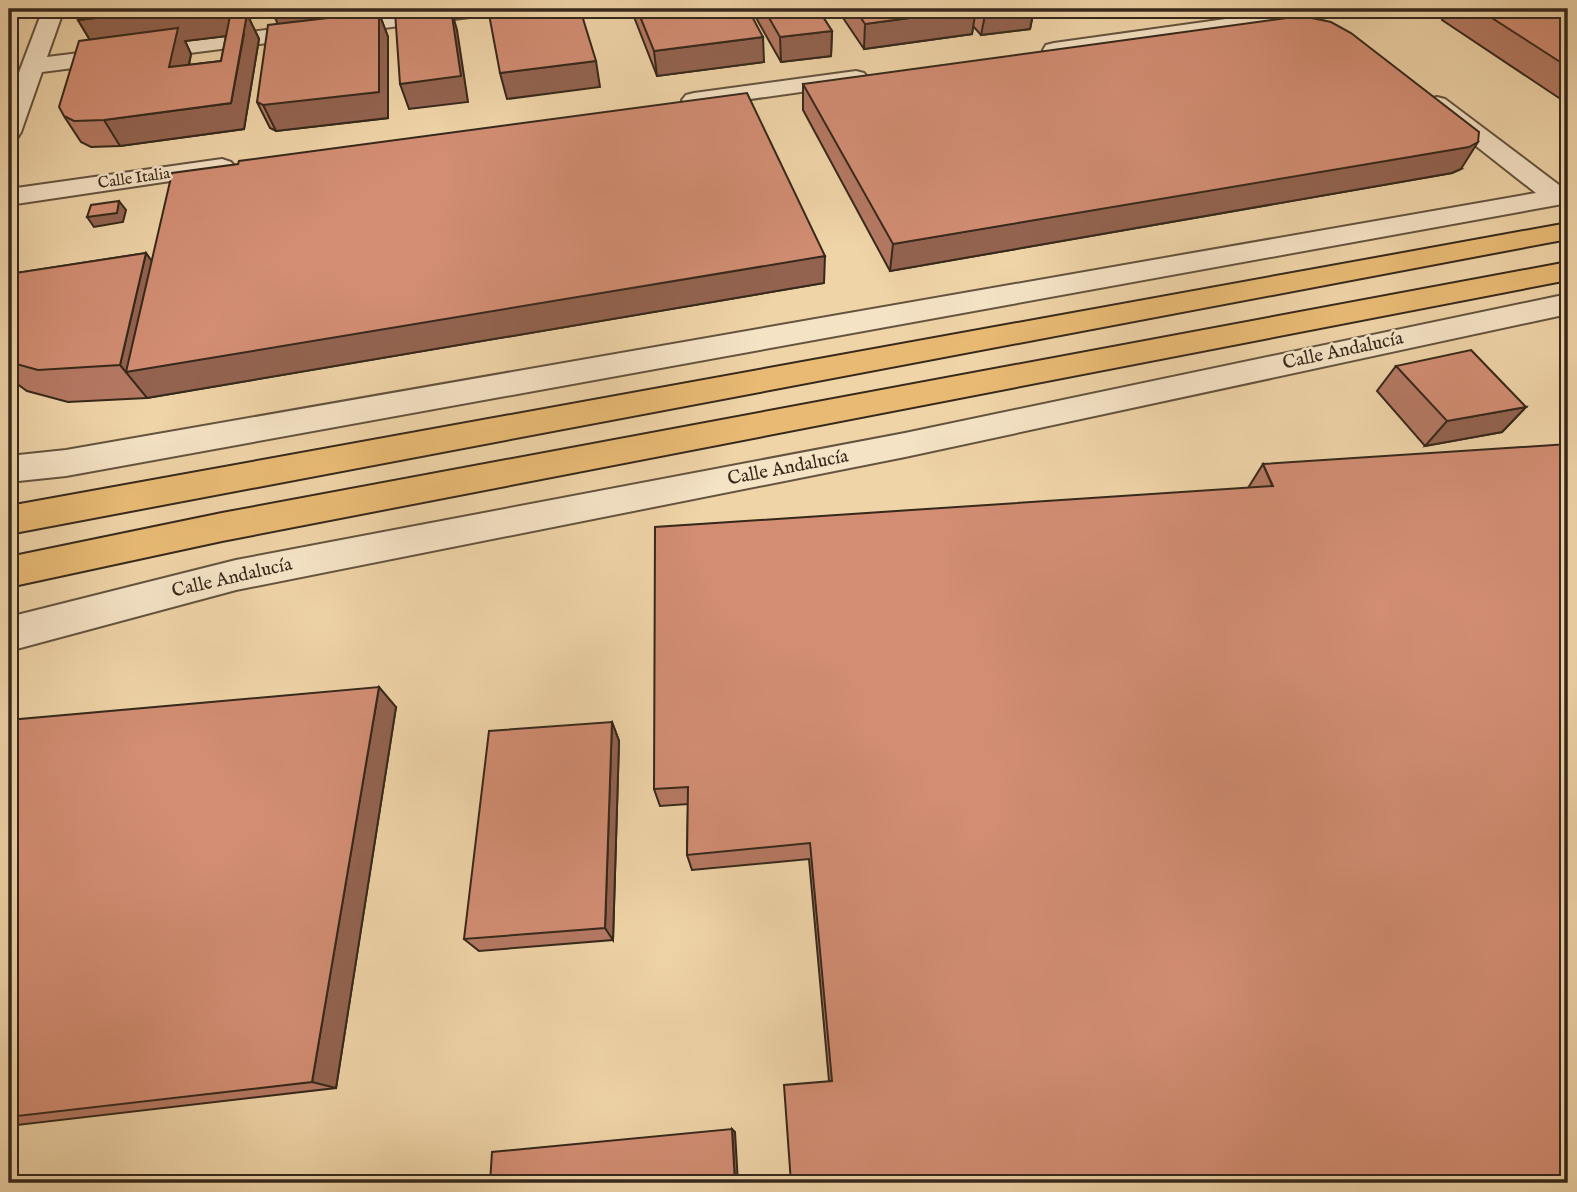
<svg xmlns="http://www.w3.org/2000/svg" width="1577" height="1192" viewBox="0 0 1577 1192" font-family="'IM FELL English',serif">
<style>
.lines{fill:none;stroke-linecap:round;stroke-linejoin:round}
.minor-casing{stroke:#64533e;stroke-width:4}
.major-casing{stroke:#36281b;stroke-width:4}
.minor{fill:#f5e3c6;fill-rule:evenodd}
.major{fill:#e8ba74;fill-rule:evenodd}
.wall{fill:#b57963;stroke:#36281b;stroke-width:2;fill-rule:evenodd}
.shaded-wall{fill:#936350;stroke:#36281b;stroke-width:2}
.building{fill:#d28d73;stroke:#36281b;stroke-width:2}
.labels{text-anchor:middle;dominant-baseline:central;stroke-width:5;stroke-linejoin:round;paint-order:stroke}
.far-street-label{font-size:16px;fill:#36281b;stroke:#f5e3c6}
.street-label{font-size:19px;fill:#36281b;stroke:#f5e3c6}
</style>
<rect width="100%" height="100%" fill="#efd4a8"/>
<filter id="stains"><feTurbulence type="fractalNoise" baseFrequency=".00286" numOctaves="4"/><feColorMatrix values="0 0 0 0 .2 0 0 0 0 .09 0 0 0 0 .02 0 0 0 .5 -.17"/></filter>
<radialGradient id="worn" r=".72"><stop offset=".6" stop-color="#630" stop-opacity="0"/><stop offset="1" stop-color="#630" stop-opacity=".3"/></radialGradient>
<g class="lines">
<!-- minor casing -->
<g class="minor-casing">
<path id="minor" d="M43,9H64L47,57L436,9H496L492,13L485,15L42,72L21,132L18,137L9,139V99Z
M1297,9H1351L1347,13L1340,15L1054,57L1046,55L1043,50L1046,45L1054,43Z
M856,71L864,73L868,78L864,83L694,107L686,105L682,100L686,95L694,93Z
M1437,97L1445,99L1563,188L1568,187V203L66,476L9,482V456L66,450L1536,193L1429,109L1425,104L1429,99Z
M222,159L231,162L235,167L231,172L9,205V189Z
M1568,294V314L905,457L236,590L9,651V617L236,560L905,433Z"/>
</g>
<!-- major casing -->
<g class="major-casing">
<path id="major" d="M1568,223V239L9,534V506Z
M1568,262V280L222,541L9,587V557L222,513Z"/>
</g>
<!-- minor -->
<use href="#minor" class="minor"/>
<!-- major -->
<use href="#major" class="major"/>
</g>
<!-- wall -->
<path class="wall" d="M81,9H247V14L259,39L244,129L120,146L91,147L81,142L64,116L90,40L78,20ZM226,36L221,61L189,65L191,54L185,41Z
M631,9H748L764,62L657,76Z
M751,9H818L832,31L831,56L781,62Z
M837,9H1034L1030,29L981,35L973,26L972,34L864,49Z
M1124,9H1205L1133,17Z
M1448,9H1568V104L1442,20Z
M379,13L388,37V118L276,131L270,128L257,102Z
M803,84L1461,169L1452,173L890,271L803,110Z
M146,253L151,261L824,283L147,398L68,402L27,391L9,378V274Z
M1396,366L1526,407L1502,432L1425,446L1377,391Z
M1263,464L1568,1183L829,1081L809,859L692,870L687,855L688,804L660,806L654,789L1248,488Z
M396,707L336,1088L9,1126V720Z
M612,722L619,741L613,940L479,951L464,939Z"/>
<!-- shaded-wall -->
<path class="shaded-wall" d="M173,9H247L246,21L247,14L259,39L244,129L120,146L104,120L231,103L244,34L185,41L191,54L183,93L97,52L78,20Z
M271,9H379V13L388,37V118L276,131L263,105L281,31Z
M451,9L457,30L468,102L409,109L400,84Z
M976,9L972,34L864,49L865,24Z
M998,9H1034L1030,29L981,35L986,10Z
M1135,9H1205L1133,17Z
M832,31L831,56L781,62L780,37Z
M763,37L764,62L657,76L654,51Z
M596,61L600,87L507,99L500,73Z
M1478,142L1461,169L1452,173L890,271L893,244Z
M119,201L126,210L123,222L94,227L87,217Z
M146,253L163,277L825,256L824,283L147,398L120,365Z
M1526,407L1502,432L1425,446L1447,421Z
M379,687L396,707L336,1088L312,1082Z
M612,722L619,741L613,940L605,928Z
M732,1129L735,1132L738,1183H735Z"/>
<!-- building -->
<path class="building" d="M81,9H173L78,20Z
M422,9H451L461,76L400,84L395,12Z
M488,9H580L596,61L500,73Z
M637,9H748L763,37L654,51Z
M764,9H818L832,31L780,37Z
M855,9H976L865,24Z
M1478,9H1568V67Z
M379,12V92L263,105L257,102L268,25Z
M247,14L231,103L104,120L74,121L64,116L59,107L79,41L178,28L169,67L221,61L230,16Z
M1294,17H1307L1331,22L1351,33L1479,132L1478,142L1469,147L893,244L803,84Z
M747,93L825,256L126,372L172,173L238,164L239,161Z
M119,201L117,213L87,217L91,205Z
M146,253L120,365L38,370L9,362V274Z
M1471,350L1526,407L1447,421L1396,366Z
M1568,444V1183H791L784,1085L832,1081L810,843L687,855L688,787L654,789L655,527L1273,486L1263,464Z
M379,687L312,1082L9,1117V720Z
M612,722L605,928L464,939L489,731Z
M732,1129L735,1183H490L492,1152Z"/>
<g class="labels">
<!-- far-street labels -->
<g class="far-street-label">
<text transform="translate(134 179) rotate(-8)">Calle Italia</text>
</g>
<!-- street labels -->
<g class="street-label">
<text transform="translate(1343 351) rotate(-12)">Calle Andalucía</text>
<text transform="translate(788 468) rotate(-11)">Calle Andalucía</text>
<text transform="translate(232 578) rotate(-13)">Calle Andalucía</text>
</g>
</g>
<!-- margin -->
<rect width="1577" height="1192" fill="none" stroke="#efd4a8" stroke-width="35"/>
<rect x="10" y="10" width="1556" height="1171" fill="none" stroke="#36281b" stroke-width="3.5"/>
<rect x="18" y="18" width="1542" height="1157" fill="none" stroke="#36281b" stroke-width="2"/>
<rect width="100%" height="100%" filter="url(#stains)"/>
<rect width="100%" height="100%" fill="url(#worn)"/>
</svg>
